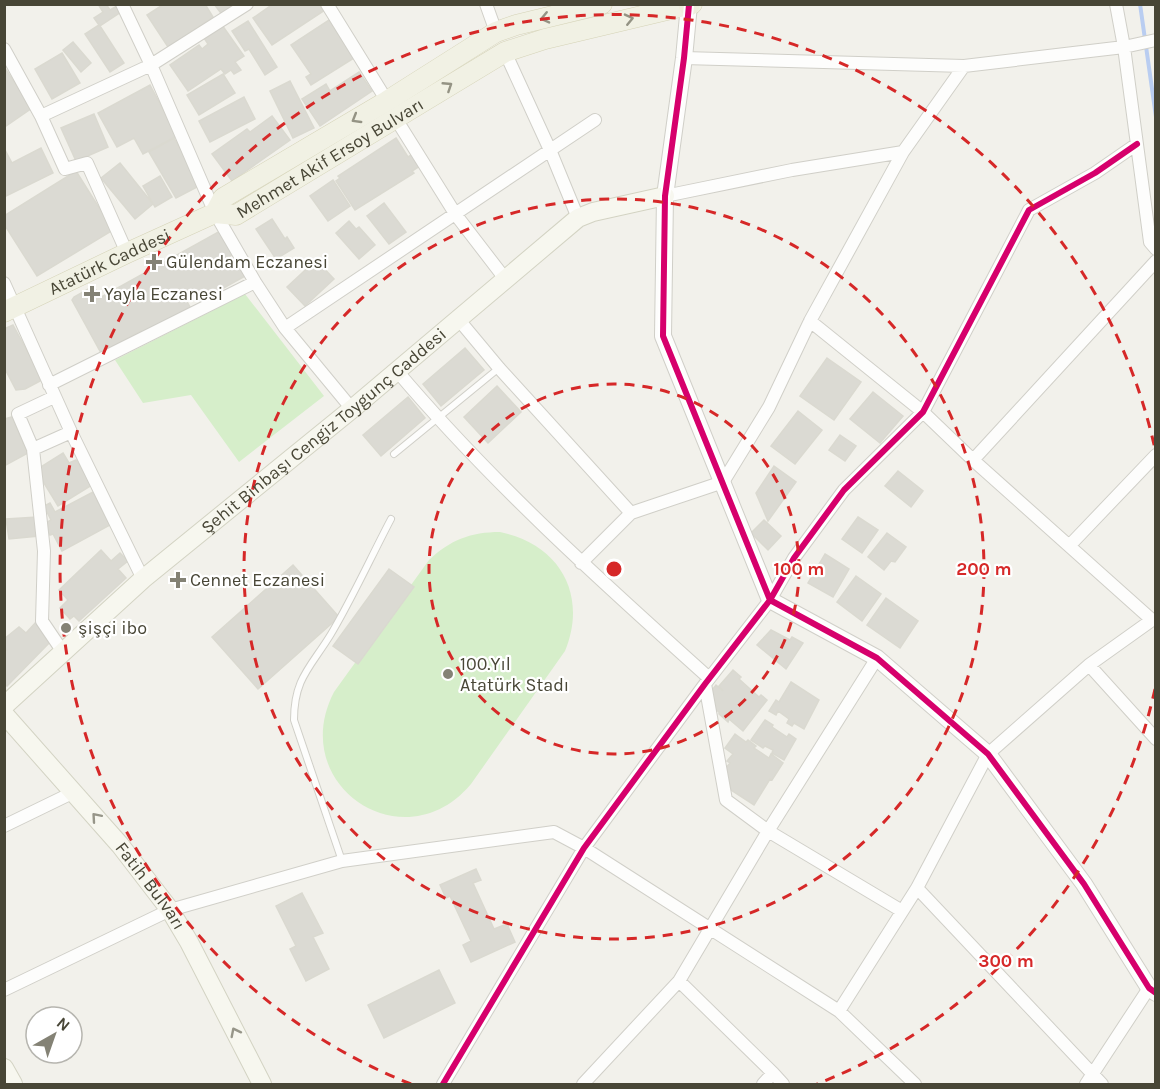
<svg xmlns="http://www.w3.org/2000/svg" width="1160" height="1089" viewBox="0 0 1160 1089" font-family="Karla,sans-serif">
<style>
.green{fill:#d6eeca}
.lines{fill:none;stroke-linecap:round;stroke-linejoin:round}
.stream{stroke:#b9cdf1;stroke-width:4}
.building{fill:#dbdad3;stroke:#dad9d0;stroke-width:1.5}
.service-casing{stroke:#d0cfc8;stroke-width:8}
.minor-casing{stroke:#d0cfc8;stroke-width:14}
.tertiary-casing{stroke:#d0cfc8;stroke-width:18}
.secondary-casing{stroke:#d3d3c3;stroke-width:20}
.primary-casing{stroke:#d5d3b7;stroke-width:21}
.trunk-casing{stroke:#cbc7a5;stroke-width:22}
.service{stroke:#fdfdfc;stroke-width:6}
.minor{stroke:#fdfdfc;stroke-width:12}
.tertiary{stroke:#fdfdfc;stroke-width:16}
.secondary{stroke:#f7f7ef;stroke-width:18}
.primary{stroke:#f1f1e4;stroke-width:20}
.trunk{stroke:#efeede;stroke-width:21}
.cycleway-casing{stroke:#fff;stroke-width:10}
.cycleway{stroke:#d6006c;stroke-width:6}
.oneway{stroke:#949384}
.oneway2{stroke:#979689}
.ring{fill:none;stroke:#d62828;stroke-width:3;stroke-dasharray:10 8}
.poi-dot{fill:#848275;stroke:#fff;stroke-width:2}
.labels{text-anchor:middle;dominant-baseline:central;stroke-width:4.5;stroke-linejoin:round;paint-order:stroke}
.street-label{font-size:18px;fill:#484636;stroke:#fff}
.poi-label{font-size:18px;fill:#484636;stroke:#fff;text-anchor:start}
.centre{fill:#d62828;stroke:#fff;stroke-width:3}
.ring-label{font-size:18px;text-anchor:middle;font-weight:bold;fill:#d62828;stroke:#fff;stroke-width:4.5;stroke-linejoin:round;paint-order:stroke}
</style>
<rect width="100%" height="100%" fill="#f2f1eb"/>
<!-- green -->
<path class="green" d="M245,294L324,396L239,462L191,395L143,403L115,360Z
M500,532C560,544 588,595 565,651L471,784C404,864 286,785 334,692L429,560C450,540 471,532 500,532Z"/>
<g class="lines">
<!-- stream -->
<path class="stream" d="M1140,4L1156,117"/>
</g>
<!-- building -->
<path class="building" d="M98,4H106L110,10L117,6L121,12L100,26L124,63L110,72L85,34L99,25L94,18L103,12Z
M164,4H205L213,17L168,47L147,15Z
M214,4H237L223,16Z
M273,4H321L325,10L272,45L253,18Z
M329,20L354,58L311,85L306,77L311,74L291,45Z
M248,21L277,67L265,75L249,49L245,51L232,31Z
M222,25L244,56L235,62L241,70L234,74L231,70L225,74L221,69L188,91L170,65L199,45L202,49L208,44L204,38Z
M73,42L91,63L81,72L63,50Z
M62,53L80,83L52,99L35,69Z
M4,67L32,108L6,126L4,124Z
M359,72L372,91L320,126L302,99L326,84L330,91Z
M223,74L235,93L199,115L187,95Z
M290,81L314,128L293,138L270,91Z
M150,85L177,136L143,154L134,138L117,147L98,113Z
M244,97L255,119L210,142L199,121Z
M94,114L108,147L76,161L61,128Z
M272,116L290,140L232,181L212,154L247,129L250,132Z
M174,138L201,185L176,198L149,152Z
M396,138L408,157L413,154L420,166L412,171L414,173L355,210L336,181L340,178L338,176Z
M4,148L12,163L41,148L53,173L4,197Z
M120,163L153,204L135,219L101,178Z
M76,171L113,230L37,276L4,224V216Z
M160,176L172,197L155,207L143,186Z
M333,180L350,206L328,221L310,196Z
M384,203L406,232L389,244L367,216Z
M272,219L285,239L287,237L294,248L276,259L256,229Z
M349,221L356,229L359,227L375,245L359,259L336,233Z
M222,230L235,253L225,259L218,268L237,257L247,275L202,300L205,297L199,300L185,289L182,293L190,307L144,333L141,331L101,353L72,300L74,297L92,287L101,294L96,300Z
M316,260L334,279L305,306L287,287Z
M13,325L39,373L40,381L25,389L16,390L4,367V329Z
M465,348L484,370L441,406L423,384Z
M827,358L861,382L834,420L800,396Z
M497,386L521,412L488,443L464,417Z
M873,392L903,416L880,443L850,419Z
M408,397L425,418L381,456L363,435Z
M798,411L822,430L795,464L771,446Z
M12,417L28,453L4,466V419Z
M840,435L856,446L845,461L829,450Z
M63,453L69,463L76,460L92,485L58,506L36,470Z
M774,466L796,482L768,521L756,493Z
M898,471L923,491L911,507L885,486Z
M93,492L110,525L62,551L53,534L50,535L44,524L51,520L44,506L50,503L55,512Z
M37,517L39,536L9,539L6,519Z
M858,517L878,530L862,553L842,539Z
M764,520L781,536L768,550L751,533Z
M887,533L906,547L895,562L891,561L884,570L868,557Z
M101,550L111,561L120,553L128,561L118,569L126,578L79,621L74,616L70,619L60,608L68,600L59,590Z
M825,554L849,569L833,597L808,583Z
M293,565L339,617L258,689L212,637Z
M389,569L414,587L358,664L333,646Z
M856,576L881,594L862,621L837,602Z
M886,598L918,621L900,648L867,625Z
M36,622L53,639L7,686L4,684V652L7,650L4,647V639L19,627L26,633Z
M771,630L790,640L792,637L803,643L786,669L757,645Z
M733,670L741,677L739,679L759,697L761,695L767,700L743,731L729,719L728,722L719,714V712L712,707L709,694L716,685L723,691L719,686Z
M791,682L819,700L804,729L794,723L792,726L787,723L789,719L778,711L776,715L769,711L776,700L779,702Z
M765,720L773,725L772,727L787,737L789,734L796,739L784,760L772,753L773,750L765,746L763,748L751,740Z
M735,734L746,742L748,740L756,746L754,748L769,758L771,754L783,763L772,780L770,779L754,805L731,790L726,768L730,763L727,761L733,754L725,748Z
M476,869L481,880L473,883L494,929L507,924L515,942L471,962L463,945L471,941L450,896L446,898L440,885Z
M302,893L323,933L313,937L329,969L306,981L290,949L296,946L276,906Z
M439,970L455,1003L384,1038L368,1005Z"/>
<g class="lines">
<!-- service casing -->
<g class="service-casing">
<path id="service" d="M394,454L499,368
M342,861L294,720C294,678 311,667 331,634C353,597 371,557 391,519"/>
</g>
<!-- minor casing -->
<g class="minor-casing">
<path id="minor" d="M122,4L151,65L215,213L255,282L285,328L352,409
M327,4L387,101
M486,4L496,32
M1116,4L1124,47L1150,242L1156,249
M4,49L41,116L65,169L87,163L127,253
M505,52L550,150L578,218
M684,58L964,66L1124,47L1156,40
M41,116L151,65L247,4
M396,119L456,215L506,280
M665,196L792,170L903,152
M4,283L71,432L143,579
M459,320L499,368L631,513
M810,321L923,412L973,460L1152,620L1156,619
M285,328L595,120
M397,371C492,483 601,581 709,678
M49,385L255,282
M33,449L18,414L54,397
M973,460L1156,261
M1070,545L1156,455
M581,563L631,513L723,482L769,407L810,321L903,152L964,66
M63,652L42,621L44,551L33,449L71,432
M1089,665L1156,739
M705,684L726,800L768,831L902,911
M4,826L74,792
M917,888L1102,1084
M679,981L773,1073
M4,990L170,910L342,861L554,832L584,848L839,1011L915,1084
M839,1011L917,888L988,754L1089,665L1152,620
M443,1084L584,848L705,684L770,600L794,558L844,490L923,412L1029,210L1095,173L1137,144
M583,1084L679,981L768,831L877,658
M763,1084L773,1073L783,1084
M1086,1084L1149,988"/>
</g>
<!-- tertiary casing -->
<g class="tertiary-casing">
<path id="tertiary" d="M689,5L684,58L665,196L663,336L770,600L877,658L988,754L1084,884L1149,988L1156,993"/>
</g>
<!-- secondary casing -->
<g class="secondary-casing">
<g id="secondary">
<path id="s1" d="M4,706L143,579L352,409L578,218L593,212L665,196"/>
<path id="s2" d="M4,714L120,845L170,910L189,942L262,1084"/>
<path d="M4,1068L13,1084"/>
</g>
</g>
<!-- primary casing -->
<g class="primary-casing">
<g id="primary">
<path d="M215,213L223,198L387,101L496,32L516,25L602,4"/>
<path id="s3" d="M4,312L127,253L215,213L236,215L505,52L545,39L692,4"/>
</g>
</g>
<!-- trunk casing -->
<g class="trunk-casing">
<path id="trunk" d="M689,5V4"/>
</g>
<!-- service -->
<use href="#service" class="service"/>
<!-- minor -->
<use href="#minor" class="minor"/>
<!-- tertiary -->
<use href="#tertiary" class="tertiary"/>
<!-- secondary -->
<use href="#secondary" class="secondary"/>
<!-- primary -->
<use href="#primary" class="primary"/>
<!-- trunk -->
<use href="#trunk" class="trunk"/>
<!-- cycleway casing -->
<g class="cycleway-casing">
<path id="cycleway" d="M689,5L684,58L665,196L663,336L770,600L877,658L988,754L1084,884L1149,988L1156,993
M443,1084L584,848L705,684L770,600L794,558L844,490L923,412L1029,210L1095,173L1137,144"/>
</g>
<!-- cycleway -->
<use href="#cycleway" class="cycleway"/>
</g>
<!-- one-way arrows -->
<defs><path id="oneway-chevron" d="M-2-3.5L2.5 0L-2 3.5" fill="none" stroke-width="1.6" stroke-linecap="round" stroke-linejoin="round" transform="scale(1.5)"/></defs>
<g class="oneway">
<use href="#oneway-chevron" transform="translate(545 18) rotate(167)"/>
<use href="#oneway-chevron" transform="translate(629 19) rotate(-13)"/>
<use href="#oneway-chevron" transform="translate(448 86) rotate(-33)"/>
<use href="#oneway-chevron" transform="translate(356 119) rotate(149)"/>
</g>
<g class="oneway2">
<use href="#oneway-chevron" transform="translate(96 817) rotate(-131)"/>
<use href="#oneway-chevron" transform="translate(235 1032) rotate(-117)"/>
</g>
<!-- distance rings -->
<g class="ring">
<circle cx="614" cy="569" r="185"/>
<circle cx="614" cy="569" r="370"/>
<path d="M1155 689A554 554 0 0 1 817 1084M411 1084A554 554 0 1 1 1155 449"/>
</g>
<!-- markers -->
<g class="poi-dot">
<path d="M151 253h6v6h6v6h-6v6h-6v-6h-6v-6h6z"/>
<path d="M89 285h6v6h6v6h-6v6h-6v-6h-6v-6h6z"/>
<path d="M175 571h6v6h6v6h-6v6h-6v-6h-6v-6h6z"/>
<circle cx="66" cy="628" r="6"/>
<circle cx="448" cy="674" r="6"/>
</g>
<g class="labels">
<!-- street labels -->
<g class="street-label">
<text stroke="none"><textPath href="#s3" startOffset="364">Mehmet Akif Ersoy Bulvarı</textPath></text>
<text stroke="none"><textPath href="#s3" startOffset="117">Atatürk Caddesi</textPath></text>
<text stroke="none"><textPath href="#s1" startOffset="422">Şehit Binbaşı Cengiz Toygunç Caddesi</textPath></text>
<text stroke="none"><textPath href="#s2" startOffset="226">Fatih Bulvarı</textPath></text>
</g>
<!-- poi labels -->
<g class="poi-label">
<text x="166" y="262">Gülendam Eczanesi</text>
<text x="104" y="294">Yayla Eczanesi</text>
<text x="190" y="580">Cennet Eczanesi</text>
<text x="78" y="628">şişçi ibo</text>
<text x="460" y="664">100.Yıl<tspan x="460" dy="21">Atatürk Stadı</tspan></text>
</g>
</g>
<circle cx="614" cy="569" r="9" class="centre"/>
<g class="ring-label">
<text x="799" y="575">100 m</text>
<text x="984" y="575">200 m</text>
<text x="1006" y="967">300 m</text>
</g>
<!-- border -->
<rect width="1160" height="1089" fill="none" stroke="#484636" stroke-width="12"/>
<!-- north arrow -->
<g transform="translate(54 1035) rotate(40)"><circle r="28" fill="#ffffff" stroke="#b6b5af" stroke-width="1.5"/>
<path d="M0-4.5L10 22L0 15L-10 22Z" fill="#848275"/>
<text y="-9" font-size="16" font-weight="bold" text-anchor="middle" fill="#484636">N</text>
</g>
</svg>
